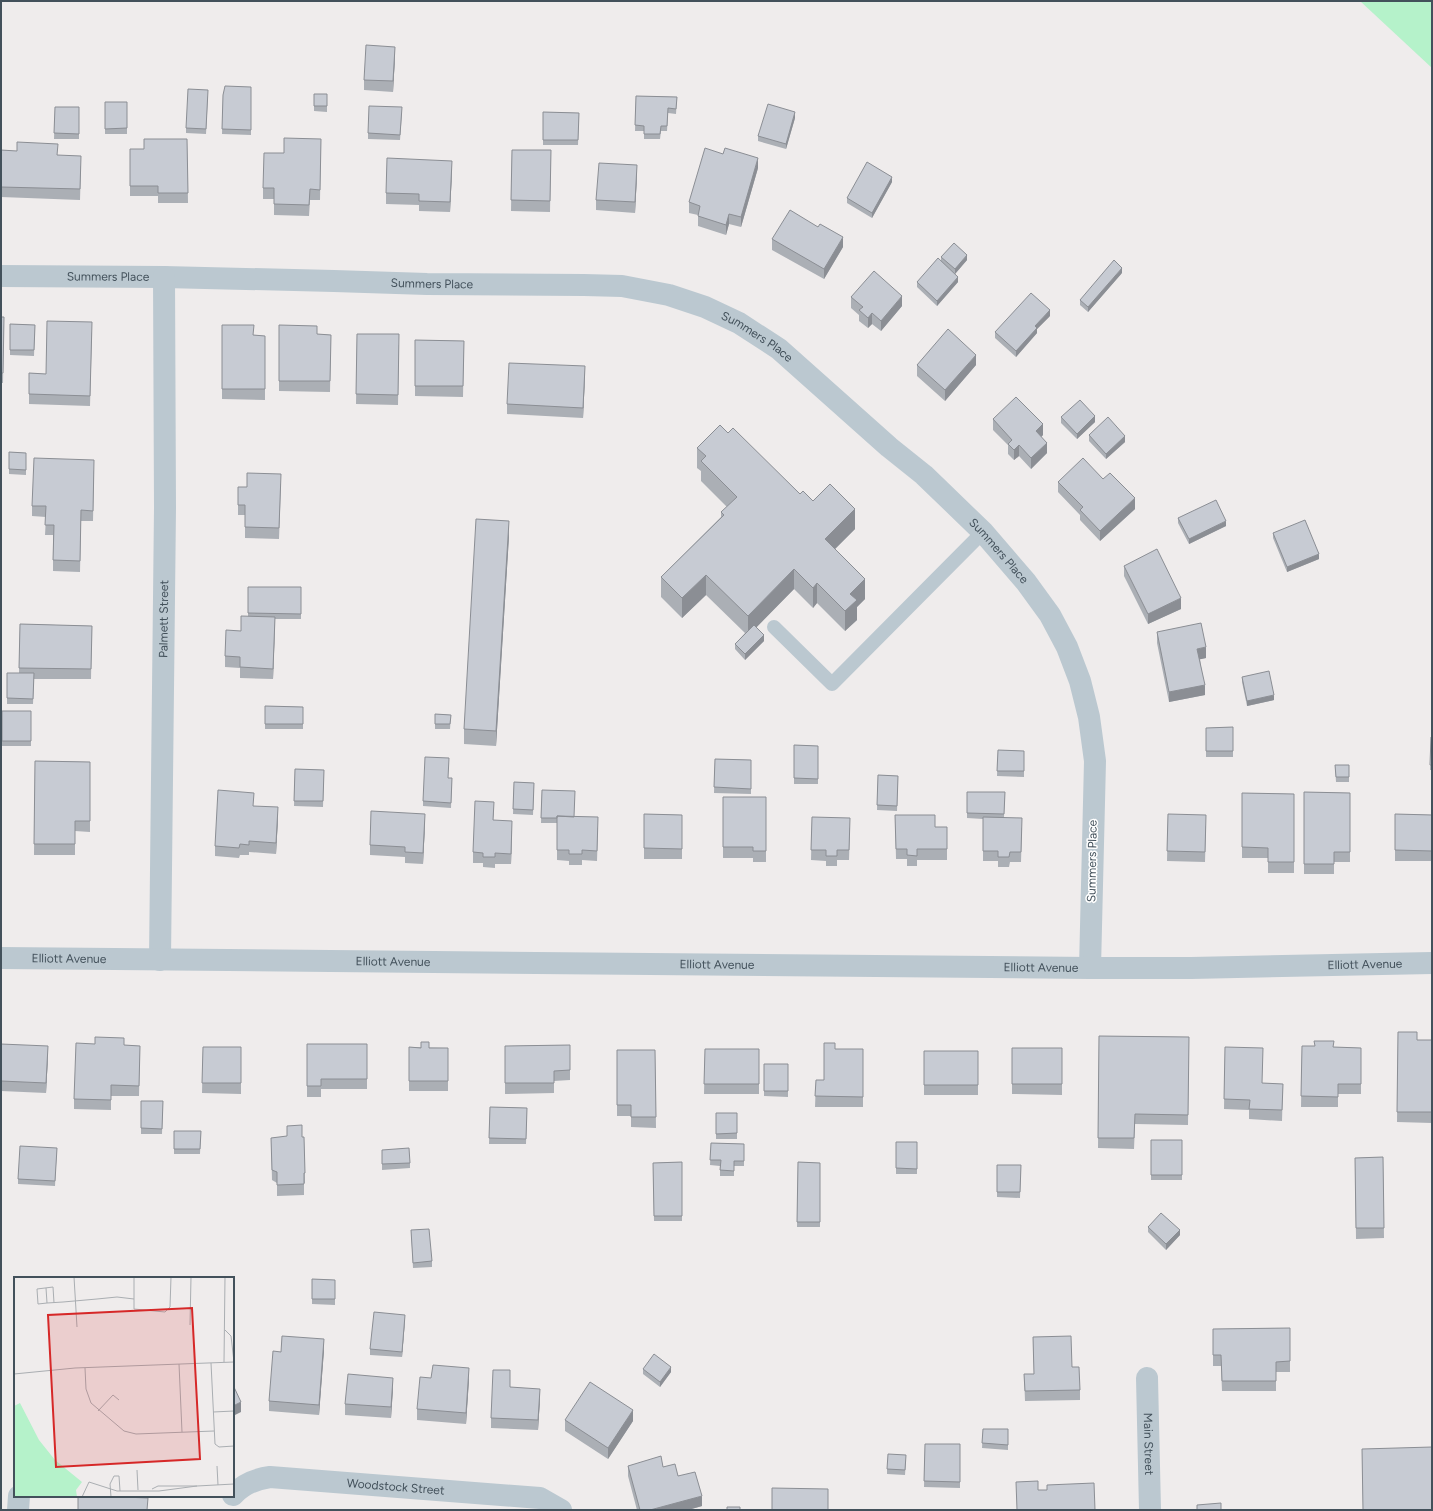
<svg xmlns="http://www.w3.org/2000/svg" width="1433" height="1511" viewBox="0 0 1433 1511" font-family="Figtree,sans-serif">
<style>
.green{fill:#b5f2ca}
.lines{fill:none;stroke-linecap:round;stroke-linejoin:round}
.service{stroke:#bbc8d0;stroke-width:14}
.minor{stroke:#bbc8d0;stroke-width:22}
.tertiary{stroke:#bbc8d0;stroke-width:22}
.wall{fill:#abafb5}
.shaded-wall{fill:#8b8e94}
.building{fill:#c7cbd3;stroke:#8b8e94}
.labels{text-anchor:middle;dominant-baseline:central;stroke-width:3;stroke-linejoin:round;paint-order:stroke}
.street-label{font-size:12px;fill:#43515b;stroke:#fff}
.inset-road{fill:none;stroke:#aaaeb2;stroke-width:1}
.view{fill:#d62828;fill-opacity:0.15;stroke:#d62828;stroke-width:2}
.inset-edge{fill:none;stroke:#43515b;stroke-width:2}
</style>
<rect width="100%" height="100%" fill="#efecec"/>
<!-- green -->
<path class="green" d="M1360,1H1432V68Z"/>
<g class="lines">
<!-- service -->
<path class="service" d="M774,627L832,684L983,532"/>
<!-- minor -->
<g class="minor">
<path id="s1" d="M1,276L164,277L334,281L427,284L584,285L622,286L669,295L705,307L739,323L779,349L889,447L924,475L983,532L1026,582L1050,615L1067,647L1080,681L1089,717L1095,761L1090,968"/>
<path id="s2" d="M160,960L165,508L164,277"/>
<path id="s3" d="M1147,1378L1150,1510"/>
<path id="s4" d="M233,1495C243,1484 255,1479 270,1477L540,1498L561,1510"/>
<path d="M18,1510L19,1496"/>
</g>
<!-- tertiary -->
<path class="tertiary" id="s5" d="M1,958L1090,968H1191L1432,963"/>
</g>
<!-- wall -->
<path class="wall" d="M395,57L393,92L364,90V80Z
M251,87V135L222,134L223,95Z
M314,94H327V112L314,111Z
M208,96L206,134L186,133V128Z
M636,96L677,97L676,114L668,113L667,131H661L660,139H644V131H635Z
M105,102H127V134H105Z
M55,107H79V139H54Z
M543,112L579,113L578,145H543Z
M402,113L400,140L368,139V133Z
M795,118L786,149L758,141V136Z
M187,139L188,203H158V196H130V149H144Z
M321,139L320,200H310L309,216L274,215V199H263V188L284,153Z
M1,150L58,155L81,166L80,200L1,197Z
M512,150H551L550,212L511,211Z
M758,168L741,227L729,224L726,235L698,226V215L689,213V202Z
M452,171L450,212L419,211V205L386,204V193Z
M637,175L635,213L596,210V200Z
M892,182L872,218L847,203V198Z
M772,239L843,247L824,279L772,250Z
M941,257L967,260L955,274L958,282L937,306L917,287V282L941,262Z
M1122,273L1088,312L1080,305V300Z
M851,297L902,306L881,331L872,324L868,328L859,321V315L851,308Z
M1050,316L1037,329V333L1016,357L995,338V332Z
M1,317L4,327L3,383H1Z
M10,324L35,325L34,356L10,355Z
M222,325L254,335L265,336V400L222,399Z
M279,325L317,334L331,335L330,392L279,391Z
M92,332L90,406L29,404V373L46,374Z
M357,334L399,345L398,405L356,404Z
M415,340L464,341L463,397L415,396Z
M917,365H976L945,401L917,376Z
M585,376L583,418L507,414V404Z
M1061,417L1095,422L1077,439L1061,423Z
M993,419L1043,435L1041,437L1047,453L1031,469L1019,456L1014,460L1008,454V445L993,430Z
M728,433L800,494L813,501L855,529L835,549L865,599L857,607V620L845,631L817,603L813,608L794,589L756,627L764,641L745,660L735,649V644L745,633L706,595L682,618L661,597V577L721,517V512L727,507L701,481V471L697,468V448Z
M1089,435L1125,442L1106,459L1089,441Z
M9,452L26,453V475L9,474Z
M94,470L93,521H81L80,572L53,571V535H45L46,517L32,516V506Z
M1058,482L1135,509L1100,541L1080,520V515L1058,492Z
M281,484L279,539L245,538V515H238V487H247Z
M1178,518L1226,526L1189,544L1178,523Z
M1273,533L1319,559L1287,572L1273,538Z
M509,536L496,746L464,744V729Z
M1124,566L1181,609L1148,624L1124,576Z
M248,587H301V619H275L273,679L240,678V668L225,667V656L241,631L248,616Z
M20,624L92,626L91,679H34L33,704H7V673H19Z
M1157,632L1206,658L1200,659L1205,695L1169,702L1157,643Z
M1242,677L1274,700L1247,706L1242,682Z
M265,706L303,707V729H265Z
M2,711H31V746H2Z
M435,714L451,715L450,729H435Z
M1233,727V757H1206V728Z
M1431,737H1432V770H1430Z
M794,745L818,746V784H794Z
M998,750L1024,751V777L997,776Z
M715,759L751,760V794L714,793Z
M35,761L90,762V832L75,831V855H34Z
M1335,765H1349V782H1336Z
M295,769L324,770L323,807L294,806Z
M878,775L898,776L897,811L877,810Z
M448,778H452L451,808L423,806V801Z
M514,782L534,783L533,815L513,814Z
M542,790L574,817L598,828L597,861L582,860V865H569V861L557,860V823H541Z
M967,792H1005L1004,817L1022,828L1021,862H1010L1009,867H998V861H983V819L967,818Z
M1304,792L1350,793V862H1334V874H1304Z
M1242,793L1294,794V873H1268V858H1242Z
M723,797H766V862H753V858H723Z
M253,806L278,818L276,854L249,852V855H240L239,858L215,856V846Z
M494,812L493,820L512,831L511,864H495V868L483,867V863H473V852Z
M644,814L682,815V859H644Z
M1168,814L1206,826L1205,862L1167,861Z
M1395,814L1432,815V861H1395Z
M895,815L935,827H947V860H917V866H907V859H896Z
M812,817L850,828L849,860H837V866H826V861L811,860Z
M425,824L423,864L405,863V857L370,855V845Z
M1398,1032L1417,1040H1432V1123L1397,1122Z
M1099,1036L1189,1037L1188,1125L1135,1124L1134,1149L1098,1148Z
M1,1044L48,1056L46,1093L1,1091Z
M307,1044H367V1089H321V1097H307Z
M124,1045L140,1046L139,1096H111V1110L74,1109V1099Z
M570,1045V1080L554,1081V1093L505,1094V1046Z
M1302,1046L1361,1048V1094H1338V1107H1301Z
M203,1047H241V1094L202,1093Z
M409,1047L448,1048V1091H409Z
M1225,1047L1262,1083L1283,1084L1282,1121L1249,1119V1110L1224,1109Z
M1012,1048H1062V1095L1012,1094Z
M705,1049H759V1094H704Z
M835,1049H863V1107H815L816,1080H824Z
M617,1050H655L656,1128L631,1127V1116H617Z
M924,1051H978V1095H924Z
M764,1064H788V1097L764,1096Z
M141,1101H163L162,1134H141Z
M490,1107L527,1108L526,1144H489Z
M716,1113H737V1139H716Z
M174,1131H201L200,1154H174Z
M304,1137L305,1183H304V1195L277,1196V1183L272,1180L271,1138Z
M1151,1140H1182V1180H1151Z
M896,1142H917V1174H896Z
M711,1143L744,1144V1166H734V1176H720V1166L710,1165Z
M57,1148L55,1186L18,1184V1179Z
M382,1155L410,1163V1168L382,1170Z
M1383,1157L1384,1238L1356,1239L1355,1158Z
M682,1162V1221H654L653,1163Z
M798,1162L820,1163V1227H797Z
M997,1165H1021L1020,1198L997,1197Z
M1148,1227L1180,1235L1166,1250L1148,1232Z
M411,1230L432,1261V1267L413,1268Z
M312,1279L335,1280V1305L312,1304Z
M405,1320L402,1357L370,1355V1349Z
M1290,1328V1372H1276V1391H1222L1221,1366H1213V1329Z
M1033,1337L1072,1367L1080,1390V1400L1025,1401L1024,1374H1034Z
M324,1350L319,1415L269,1411V1401L281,1352Z
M643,1369L671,1372L660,1387L643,1374Z
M431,1378L469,1379L466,1424L417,1420V1409Z
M510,1381V1387L540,1399L538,1430L491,1428V1418Z
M393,1388L391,1418L345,1415V1404Z
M565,1420L633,1421L608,1459L565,1431Z
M983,1429H1008V1450L982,1448Z
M925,1444H960V1488L924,1487Z
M1362,1449L1432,1510H1363Z
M906,1460L905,1475L887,1474V1469Z
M628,1466L663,1467L678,1476L702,1506L688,1510H637L628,1476Z
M143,1496H150L148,1498Z"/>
<!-- shaded-wall -->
<path class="shaded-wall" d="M395,47V57L393,92V81Z
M795,112V118L786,149V144Z
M758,158V168L741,227V217Z
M452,161V171L450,212V202Z
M637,165V175L635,213V202Z
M892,177V182L872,218V213Z
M729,214V224L726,235V225Z
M843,237V247L824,279V269Z
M967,255V260L955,274V269Z
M1122,268V273L1088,312V307Z
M958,277V282L937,306V301Z
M902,296V306L881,331V321Z
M1050,310V316L1037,329V333L1016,357V351L1035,326Z
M872,313V324L868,328V318Z
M976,355V365L945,401V390Z
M585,366V376L583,418V408Z
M1095,416V422L1077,439V434Z
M1043,424V435L1036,442V431Z
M1125,436V442L1106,459V454Z
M1047,443V453L1031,469V458Z
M1019,445V456L1014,460V450Z
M1135,498V509L1100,541V531Z
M855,509V529L825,559V539Z
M509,521V536L496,746V731Z
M1226,521V526L1189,544V539Z
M1319,554V559L1287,572V567Z
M794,569V589L748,636V616Z
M706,575V595L682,618V598Z
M865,579V599L857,607V620L845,631V611L850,594Z
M817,583V603L813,608V588Z
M1181,598V609L1148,624V614Z
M275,617V628L273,679V669Z
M764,635V641L745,660V654Z
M1206,647V658L1197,660V649Z
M1205,685V695L1169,702V692Z
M1274,695V700L1247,706V701Z
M278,807V818L276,854V843Z
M425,814V824L423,864V853Z
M512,821V831L511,864V854Z
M48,1046V1056L46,1093V1083Z
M1180,1230V1235L1166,1250V1244Z
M405,1315V1320L402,1357V1352Z
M324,1339V1350L319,1415V1405Z
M671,1367V1372L660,1387V1382Z
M469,1368V1379L466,1424V1413Z
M393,1378V1388L391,1418V1407Z
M540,1389V1399L538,1430V1420Z
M241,1402V1412L233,1416V1406Z
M633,1410V1421L608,1459V1448Z
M702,1496V1506L688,1510H650Z"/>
<!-- building -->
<path class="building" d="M366,45L395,47L393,81L364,80Z
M225,86L251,87V130L222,129L223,95Z
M188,89L208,90L206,129L186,128Z
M314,94H327V106H314Z
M636,96L677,97L676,109L668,108L667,126H661L660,134H644V126L635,125Z
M105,102H127V128L105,129Z
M768,104L795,112L786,144L758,136Z
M369,106L402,107L400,135L368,133Z
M55,107H79V134L54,133Z
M543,112L579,113L578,140H543Z
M284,138L321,139L320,190L310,189L309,205L274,204V188H263L264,153H284Z
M144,139H187L188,193H158V186H130V149H144Z
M17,142L58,144L57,155L81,156L80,189L1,187V150L17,151Z
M705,148L723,154L725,148L758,158L741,217L729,214L726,225L698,216L700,206L689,202Z
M512,150H551L550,201L511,200Z
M387,158L452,161L450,202L419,201V194L386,193Z
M867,162L892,177L872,213L847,198Z
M599,163L637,165L635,202L596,200Z
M790,210L818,227L820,224L843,237L824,269L772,239Z
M954,243L967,255L955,269L941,257Z
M938,258L958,277L937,301L917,282Z
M1114,260L1122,268L1088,307L1080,300Z
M874,271L902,296L881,321L872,313L868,318L859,310L863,307L851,297Z
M1031,293L1050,310L1035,326L1037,328L1016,351L995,332Z
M1,317H4L3,373H1Z
M47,321L92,322L90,396L29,394V373L46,374Z
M10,324L35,325L34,350H10Z
M222,325H254L253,335L265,336V389H222Z
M279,325L317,326V334L331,335L330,381H279Z
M948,329L976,355L945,390L917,365Z
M357,334H399L398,395L356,394Z
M415,340L464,341L463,386H415Z
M509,363L585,366L583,408L507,404Z
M1016,397L1043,424L1036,431L1047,443L1031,458L1019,445L1014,450L1008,444L1012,440L993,419Z
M1080,400L1095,416L1077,434L1061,417Z
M1108,417L1125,436L1106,454L1089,435Z
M720,425L728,433L733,428L800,494L803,491L813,501L830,484L855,509L825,539L865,579L850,594L857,600L845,611L817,583L813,588L794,569L748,616L706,575L682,598L661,577L724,515L721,512L737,497L701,461L706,456L697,448Z
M9,452L26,453V470L9,469Z
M34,458L94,460L93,511L81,510L80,561L53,560L54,525H45L46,506H32Z
M1083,458L1103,479L1110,473L1135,498L1100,531L1080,510L1083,507L1058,482Z
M247,473L281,474L279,528L245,527V505H238V487H247Z
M1216,500L1226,521L1189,539L1178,518Z
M476,519L509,521L496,731L464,729Z
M1305,520L1319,554L1287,567L1273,533Z
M1157,549L1181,598L1148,614L1124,566Z
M248,587H301V614L248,613Z
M241,616L275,617L273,669L240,667V657L225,656L226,630L241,631Z
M1201,623L1206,647L1197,649L1205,685L1169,692L1157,632Z
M20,624L92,626L91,669L19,668Z
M754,625L764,635L745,654L735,644Z
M1269,671L1274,695L1247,701L1242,677Z
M7,673H34L33,699L7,698Z
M265,706L303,707V724H265Z
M2,711H31V741H2Z
M435,714L451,715L450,724H435Z
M1233,727V751H1206V728Z
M1431,737H1432V765H1430Z
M794,745L818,746V779L794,778Z
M998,750L1024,751V771H997Z
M425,757L449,758L448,778H452L451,803L423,801Z
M715,759L751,760V789L714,787Z
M35,761L90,762V821H75V844H34Z
M1335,765H1349V777H1336Z
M295,769L324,770L323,801H294Z
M878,775L898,776L897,806L877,805Z
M514,782L534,783L533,810L513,809Z
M218,790L254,793L253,806L278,807L276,843L249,841V845L240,844L239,848L215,846Z
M542,790L575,791L574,817L557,816V818H541Z
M967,792H1005L1004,814L967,813Z
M1304,792L1350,793V852H1334V864H1304Z
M1242,793L1294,794V862H1268V848L1242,847Z
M723,797H766V851H753V847H723Z
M475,801L494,802L493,820L512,821L511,854L495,853V857H483V853L473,852Z
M371,811L425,814L423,853L405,852V847L370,845Z
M644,814L682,815V849L644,848Z
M1168,814L1206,815L1205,852L1167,851Z
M1395,814L1432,815V851L1395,850Z
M895,815H935V827H947V849H917V856L907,855V849H896Z
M557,816L598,817L597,851L582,850V854H569V850H557Z
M812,817L850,818L849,850H837V856H826V850H811Z
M983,817L1022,818L1021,852H1010L1009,857H998V851H983Z
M1398,1032H1417V1040H1432V1112H1397Z
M1099,1036L1189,1037L1188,1115L1135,1114L1134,1138H1098Z
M95,1037L124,1038V1045L140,1046L139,1086L111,1085V1100L74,1099L76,1043L95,1044Z
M1314,1041H1334L1333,1047L1361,1048V1084H1338V1097L1301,1096L1302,1046H1315Z
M421,1042H429V1048H448V1081H409V1047L421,1048Z
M824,1043H835V1049H863V1097L815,1096L816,1080H824Z
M1,1044L48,1046L46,1083L1,1081Z
M307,1044H367V1079H321V1086H307Z
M570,1045V1070L554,1071V1083H505V1046Z
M203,1047H241V1083H202Z
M1225,1047L1263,1048L1262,1083L1283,1084L1282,1110L1249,1109L1250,1100L1224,1099Z
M1012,1048H1062V1084H1012Z
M705,1049H759V1084H704Z
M617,1050H655L656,1117H631V1105H617Z
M924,1051H978V1085H924Z
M764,1064H788V1091H764Z
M141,1101H163L162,1129L141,1128Z
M490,1107L527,1108L526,1139L489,1138Z
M716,1113H737V1133L716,1134Z
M302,1125V1137H304L305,1173H304V1184L277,1185V1172L272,1170L271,1138L287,1136V1126Z
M174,1131H201L200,1149H174Z
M1151,1140H1182V1175H1151Z
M896,1142H917V1169L896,1168Z
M711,1143L744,1144V1161H734V1171L720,1170L721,1160H710Z
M20,1146L57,1148L55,1181L18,1179Z
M409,1148L410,1163L382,1164V1150Z
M1383,1157L1384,1228H1356L1355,1158Z
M682,1162V1216H654L653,1163Z
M798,1162L820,1163V1222H797Z
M997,1165H1021L1020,1192H997Z
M1161,1213L1180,1230L1166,1244L1148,1227Z
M429,1229L432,1261L413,1263L411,1230Z
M312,1279L335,1280V1299H312Z
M374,1312L405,1315L402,1352L370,1349Z
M1290,1328V1361L1276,1362V1381H1222L1221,1355H1213V1329Z
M282,1336L324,1339L319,1405L269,1401L273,1351L281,1352Z
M1071,1336L1072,1367H1079L1080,1390L1025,1391L1024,1374H1034L1033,1337Z
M654,1354L671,1367L660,1382L643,1369Z
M433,1365L469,1368L466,1413L417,1409L420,1377L431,1378Z
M493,1370H510V1387L540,1389L538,1420L491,1418Z
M348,1374L393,1378L391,1407L345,1404Z
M590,1382L633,1410L608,1448L565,1420Z
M233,1385L241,1402L233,1406Z
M983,1429H1008V1445L982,1443Z
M925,1444H960V1482L924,1481Z
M1432,1447V1510H1363L1362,1449Z
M888,1454L906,1455L905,1470L887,1469Z
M661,1456L663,1467L675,1464L678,1476L695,1472L702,1496L650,1510H640L628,1466Z
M1038,1481V1490H1047V1485L1094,1483L1095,1510H1017L1016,1482Z
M772,1488L828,1489V1510H772Z
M78,1496H99L148,1498L147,1510H78Z
M1221,1503V1510H1197V1505Z
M727,1507H740V1510H727Z"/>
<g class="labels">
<!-- street labels -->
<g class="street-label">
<text stroke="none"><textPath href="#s1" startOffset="107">Summers Place</textPath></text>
<text stroke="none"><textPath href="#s1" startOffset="431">Summers Place</textPath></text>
<text stroke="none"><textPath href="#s1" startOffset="767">Summers Place</textPath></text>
<text stroke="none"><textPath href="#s1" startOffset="1091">Summers Place</textPath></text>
<text stroke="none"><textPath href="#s2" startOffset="341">Palmett Street</textPath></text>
<text transform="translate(1092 861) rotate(-89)">Summers Place</text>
<text stroke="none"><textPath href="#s5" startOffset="68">Elliott Avenue</textPath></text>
<text stroke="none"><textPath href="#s5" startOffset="392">Elliott Avenue</textPath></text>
<text stroke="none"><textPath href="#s5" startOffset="716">Elliott Avenue</textPath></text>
<text stroke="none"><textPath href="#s5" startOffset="1364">Elliott Avenue</textPath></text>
<text stroke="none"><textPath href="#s5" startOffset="1040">Elliott Avenue</textPath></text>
<text stroke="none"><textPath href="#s3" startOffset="66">Main Street</textPath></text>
<text stroke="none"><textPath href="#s4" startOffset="168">Woodstock Street</textPath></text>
</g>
</g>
<!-- overview -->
<g transform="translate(14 1277)">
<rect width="220" height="220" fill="#efecec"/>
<path d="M6,126L25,163L41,183L68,205L62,213L63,220H0V129Z" fill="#b5f2ca"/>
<path class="inset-road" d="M60,0L63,50M120,0V32L151,35L156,30L157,0M32,11L33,26M40,26L39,10L23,12L24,27L33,26L49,25L83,22L103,20L120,22M176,48L177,0M211,53L217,59L220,85M210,85L211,0M197,86L201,167L205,170L220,169M165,87L168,155M71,91L72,112L77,126L110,154L122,157L200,154M0,97L61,91L220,85M84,134L99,118L105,123M199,135L220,134M203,189L204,208M123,193L124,213M183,209L220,207M68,220L75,205L103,214H145L183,209H144L138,212M97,220L96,207L100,199H105L106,214"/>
<path class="view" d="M178,31L186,182L42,190L34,38Z"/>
<rect width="220" height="220" class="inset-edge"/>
</g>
<!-- border -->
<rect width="1433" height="1511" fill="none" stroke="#43515b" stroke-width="4"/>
</svg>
